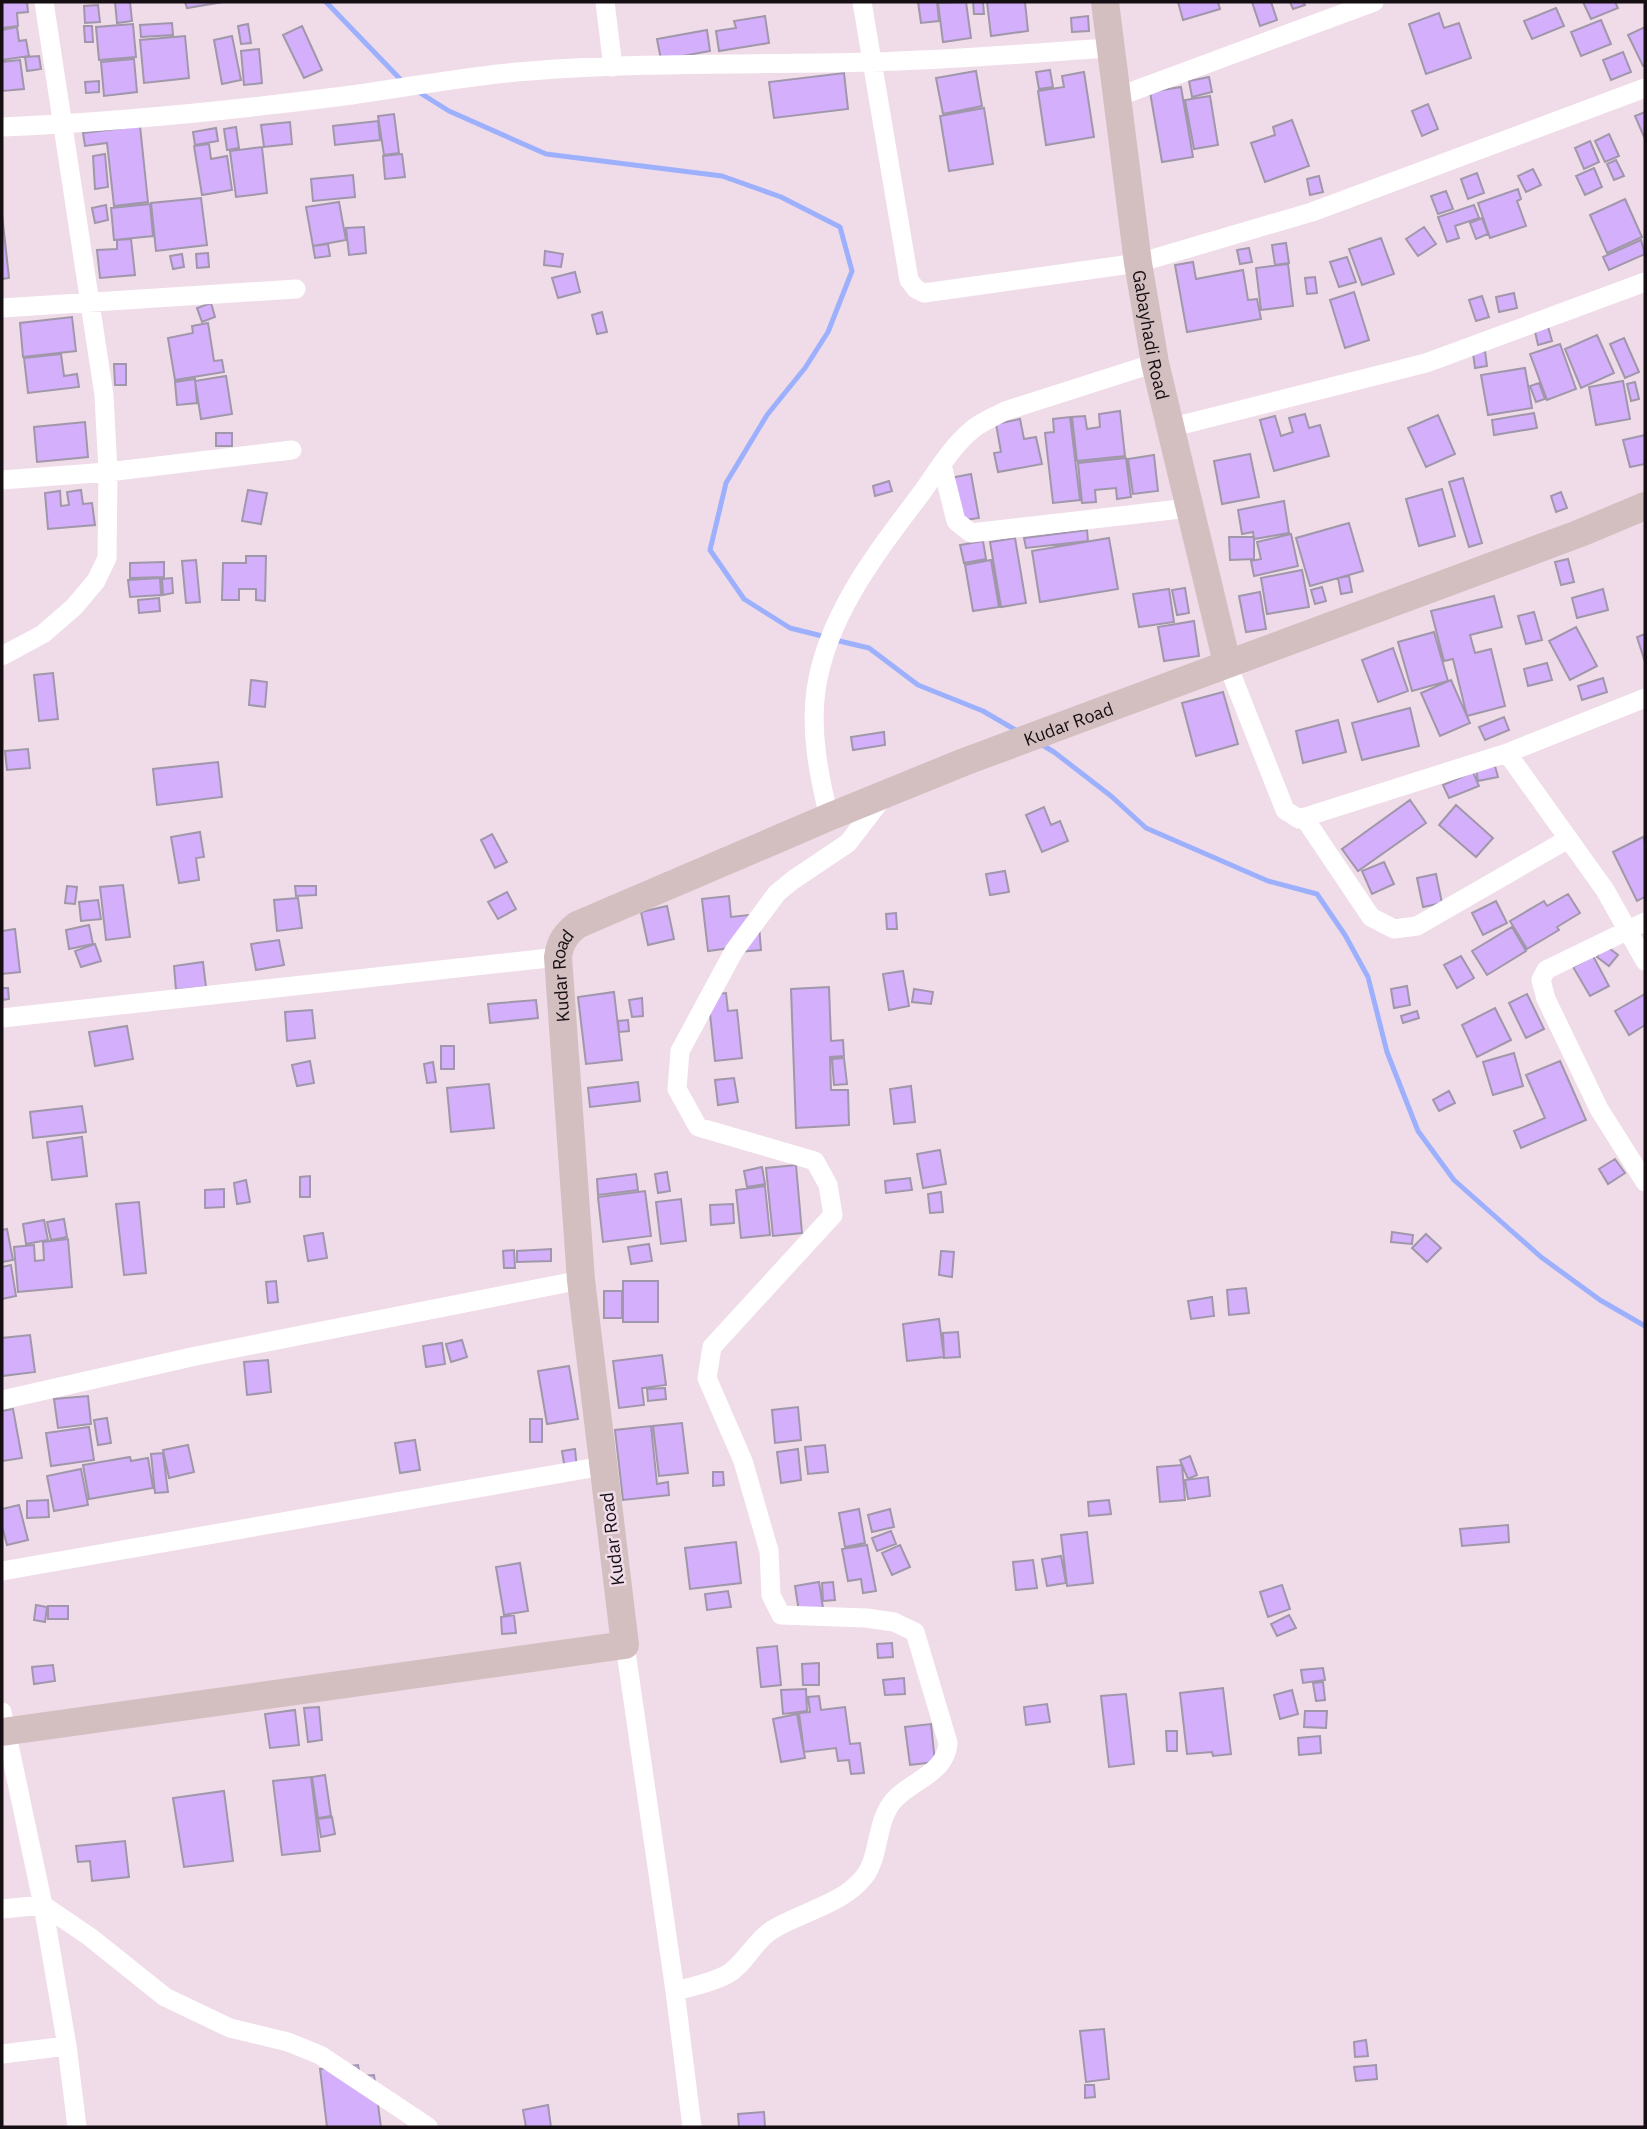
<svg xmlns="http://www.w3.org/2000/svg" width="1647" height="2129" viewBox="0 0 1647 2129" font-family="'IBM Plex Sans',sans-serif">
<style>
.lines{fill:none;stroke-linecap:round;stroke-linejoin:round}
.stream{stroke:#9cb0fd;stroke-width:5}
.building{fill:#d4affb;stroke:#a097aa;stroke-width:2}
.street{stroke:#fff;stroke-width:19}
.secondary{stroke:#d3bec0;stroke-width:28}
.labels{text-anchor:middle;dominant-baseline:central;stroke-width:5;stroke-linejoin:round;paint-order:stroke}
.street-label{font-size:18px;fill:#150e13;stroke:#f0dce8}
</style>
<rect width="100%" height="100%" fill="#f0dce8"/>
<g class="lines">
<!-- stream -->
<path class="stream" d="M326,2L403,82
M417,91L449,111L546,154L722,176L781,197L840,227L852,271L828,332L805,368L767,415L726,483L710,550L744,599L790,628L826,637
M835,640L869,648L918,685L983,711L1019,732
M1039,743L1054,752L1111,796L1146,828L1268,881L1317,894L1345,935L1368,977L1387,1052L1418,1131L1454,1180L1541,1257L1600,1300L1645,1326"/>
</g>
<!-- building -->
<path class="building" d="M2,2H27L28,12L17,13L18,26L2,28Z
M115,2H130L132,21L117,23Z
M185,2H223L187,8Z
M918,2H937L939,21L921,23Z
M966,2L971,38L943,42L938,3Z
M973,2H983L984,14H974Z
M987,2H1025L1028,31L991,36Z
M1178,2H1218L1220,9L1183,20Z
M1252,2H1271L1277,20L1260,26Z
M1290,2H1303L1305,5L1293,9Z
M1583,2H1615L1618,8L1591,19Z
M98,5L100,22L85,23L84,6Z
M1556,8L1564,26L1532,39L1524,21Z
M1439,13L1444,28L1459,23L1471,58L1426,74L1409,24Z
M765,16L769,43L719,51L716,31L736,28L734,21Z
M1088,16L1089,31L1072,32L1071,18Z
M1601,20L1611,44L1581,56L1571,32Z
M172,23L173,35L141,37L140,25Z
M133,24L136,57L99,60L96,27Z
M248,24L251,43L241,44L238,26Z
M84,26H92L93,42H85Z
M302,26L322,70L304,78L283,35Z
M17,27L19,41L26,40L29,56L2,60V30Z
M1645,27V65L1643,66L1628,35Z
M707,30L710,51L661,60L657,39Z
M185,36L189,78L144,83L140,40Z
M232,36L241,80L222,84L214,40Z
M259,49L262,83L244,85L241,51Z
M1623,52L1631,72L1611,80L1603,60Z
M39,56L41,69L27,71L25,57Z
M134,59L137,92L104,96L101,62Z
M20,60L24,89L2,91V62Z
M1050,70L1053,87L1039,89L1036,72Z
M976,71L982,106L943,114L936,78Z
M1084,72L1094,137L1046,145L1038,91L1064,87L1062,76Z
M844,73L848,109L774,118L769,82Z
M1209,77L1212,92L1192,97L1189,81Z
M99,81V92L86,93L85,82Z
M1181,87L1193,157L1162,162L1150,92Z
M1210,96L1218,145L1194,149L1185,100Z
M1428,104L1438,129L1422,136L1412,111Z
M984,108L993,164L949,171L940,116Z
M1645,112V139L1635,116Z
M394,114L399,153L384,155L378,116Z
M1292,120L1309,166L1265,182L1251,143L1275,135L1273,127Z
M378,121L380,140L335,145L333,126Z
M290,122L292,144L264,147L261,125Z
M140,126L148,202L114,206L107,143L85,146L83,133Z
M236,127L239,148L227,150L224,129Z
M216,128L218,141L195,145L193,132Z
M1609,134L1619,156L1605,162L1595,141Z
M1590,141L1599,162L1584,169L1575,148Z
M209,144L211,159L227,156L232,190L202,195L194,146Z
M262,147L267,193L236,197L230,151Z
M105,154L108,187L95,189L93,156Z
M402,154L405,177L385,179L383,156Z
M1616,160L1624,176L1614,180L1607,164Z
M1594,168L1602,187L1585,195L1576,176Z
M1533,169L1541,185L1526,192L1518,176Z
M1477,173L1484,193L1468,199L1461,179Z
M353,175L355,197L313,201L311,179Z
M1319,176L1323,192L1310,195L1307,179Z
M1518,189L1521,199L1517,201L1526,226L1490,238L1478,203Z
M1446,191L1453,209L1438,214L1431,196Z
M201,198L207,245L156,251L151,203Z
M1625,199L1642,237L1607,253L1590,215Z
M339,202L346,240L313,246L306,207Z
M150,204L153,236L114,240L111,208Z
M106,205L108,220L95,223L92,208Z
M1474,205L1479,218L1455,226L1459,238L1447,242L1438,217Z
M2,214L9,278L2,279Z
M1482,218L1488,234L1476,239L1470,223Z
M364,227L366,253L349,255L346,228Z
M1424,227L1436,244L1418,256L1406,239Z
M1381,238L1394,274L1362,285L1349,249Z
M131,239L135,275L100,278L97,250L117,249V240Z
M1641,240L1645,254L1609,270L1603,257Z
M1286,243L1289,263L1275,265L1272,245Z
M328,244L330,256L315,258L313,246Z
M1249,248L1252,262L1240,264L1237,250Z
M545,251L563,254L561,267L544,265Z
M208,253L209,267L197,268L196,254Z
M182,254L184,267L173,269L170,256Z
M1347,257L1356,282L1339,287L1330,262Z
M1193,262L1196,279L1243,270L1248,300L1257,299L1261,319L1187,332L1175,265Z
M1288,264L1293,306L1261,310L1256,268Z
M575,272L580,292L558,298L552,278Z
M1315,277L1317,293L1307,294L1305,278Z
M1354,292L1369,340L1345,348L1330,300Z
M1514,293L1517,308L1499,312L1496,297Z
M1482,296L1489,317L1476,321L1469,300Z
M211,303L215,317L202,322L197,308Z
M602,312L607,332L597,334L592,315Z
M72,317L76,351L23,357L20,323Z
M208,323L214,361L222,360L224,372L175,380L168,338L193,333L192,326Z
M1547,323L1552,341L1538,345L1534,327Z
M1597,335L1614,373L1581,388L1565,349Z
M1624,338L1639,372L1625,378L1610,344Z
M1560,344L1576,389L1547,400L1530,354Z
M1485,351L1487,366L1475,368L1473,353Z
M61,354L64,376L77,374L79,387L28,393L24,358Z
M114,364H126V385H115Z
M1525,368L1532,408L1488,415L1481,375Z
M226,376L232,414L201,419L195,381Z
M195,379L197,403L177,405L175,382Z
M1623,381L1630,419L1596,425L1589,387Z
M1635,382L1639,399L1631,401L1627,384Z
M1539,383L1545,399L1536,402L1530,386Z
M1120,411L1125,456L1077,461L1072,417L1085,416L1087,429L1100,427L1099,414Z
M1534,413L1537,428L1494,435L1492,420Z
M1305,414L1309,428L1320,425L1329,456L1274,471L1260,420L1275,416L1281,436L1293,432L1289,418Z
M1438,415L1455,454L1426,467L1408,428Z
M1070,417L1080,500L1053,503L1045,433L1054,432L1053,419Z
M1020,419L1024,439L1036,437L1042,464L998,472L994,453L1001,452L996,424Z
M85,422L88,457L37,462L34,427Z
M216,433H232V446H216Z
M1645,435V464L1630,467L1623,440Z
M1250,454L1259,497L1222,504L1214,461Z
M1154,455L1158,491L1133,494L1128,459Z
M1126,458L1131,497L1117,499L1116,488L1095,490L1096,502L1082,503L1078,463Z
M971,474L979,518L952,522L945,479Z
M1463,478L1482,543L1469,547L1449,482Z
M889,481L892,491L875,496L873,486Z
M1442,489L1455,536L1419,546L1406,499Z
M81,490L83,504L92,503L95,525L48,529L45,493L60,491L61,506L69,505L67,492Z
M248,490L267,493L261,524L242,521Z
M1561,492L1567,508L1556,512L1551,496Z
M1284,501L1289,533L1254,539L1253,532L1242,534L1238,510Z
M1349,523L1363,571L1310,586L1296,538Z
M1087,530L1088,541L1026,548L1024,538Z
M1291,534L1298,566L1254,576L1251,561L1261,559L1257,542Z
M1229,537H1254V559L1230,560Z
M1015,538L1026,603L1001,607L990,542Z
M1109,538L1118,589L1040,602L1032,551Z
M983,541L986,559L964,563L960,545Z
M246,556H266L265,601L256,600V589H239V600H222L223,563H246Z
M1568,559L1574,582L1561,585L1555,562Z
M196,560L200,602L186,603L182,561Z
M991,560L999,607L973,611L965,565Z
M164,562V577L130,578V563Z
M1302,570L1309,607L1267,614L1261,578Z
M1349,576L1352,592L1341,594L1338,578Z
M160,578L161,595L130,597L128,580Z
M172,578L173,593L163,595L162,579Z
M1322,587L1326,601L1315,604L1311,590Z
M1185,588L1189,613L1177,615L1172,590Z
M1169,589L1174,622L1139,627L1133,594Z
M1603,589L1608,610L1577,618L1572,598Z
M1260,592L1266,629L1246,632L1239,596Z
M1494,596L1502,627L1470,635L1475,653L1491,649L1505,706L1467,716L1453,659L1444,661L1431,611Z
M159,598L160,611L139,613L138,600Z
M1534,612L1542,640L1526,644L1518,616Z
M1194,621L1199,656L1164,661L1158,627Z
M1576,627L1597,666L1570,680L1549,641Z
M1434,632L1448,681L1412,691L1398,642Z
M1645,634V662L1637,637Z
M1393,648L1408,691L1378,702L1362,660Z
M1547,663L1552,680L1528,686L1524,669Z
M53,673L58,719L39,721L34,675Z
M1603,678L1607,692L1582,700L1578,686Z
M251,680L267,682L265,707L249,705Z
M1451,680L1470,723L1440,736L1421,693Z
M1223,692L1238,744L1196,756L1182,703Z
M1410,708L1419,746L1362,760L1352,723Z
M1504,717L1509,730L1485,740L1479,727Z
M1338,720L1346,752L1303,763L1296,731Z
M884,732L885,745L853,750L851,737Z
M28,749L30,768L7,770L5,751Z
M218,762L222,797L157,805L153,769Z
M1495,766L1498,777L1478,781L1476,770Z
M1473,772L1479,786L1449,798L1443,785Z
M1410,800L1426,823L1358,871L1342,849Z
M1456,805L1493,838L1476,857L1439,825Z
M1044,807L1051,825L1060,821L1068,841L1042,852L1026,815Z
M200,832L204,857L196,858L199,880L179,883L171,837Z
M492,834L507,862L495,868L481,840Z
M1643,837L1645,842V897L1637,901L1613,852Z
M1384,862L1394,884L1372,894L1362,871Z
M1005,871L1009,892L990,895L986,874Z
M1436,874L1442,903L1423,907L1417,878Z
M123,885L130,937L106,940L100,887Z
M67,886L77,887L75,904L65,903Z
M295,886H316V895L296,896Z
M507,892L516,909L498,919L488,902Z
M1568,894L1580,913L1557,927L1559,930L1527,949L1510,921L1544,901L1547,906Z
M729,896L731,917L758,914L761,950L738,952V947L708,951L702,899Z
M298,898L302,928L277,931L274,900Z
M98,900L101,919L81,921L79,902Z
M1496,901L1507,923L1483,935L1472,913Z
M667,906L674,939L648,945L641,912Z
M896,913L897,929H887L886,914Z
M89,925L93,944L69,949L66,930Z
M1512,927L1526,951L1487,975L1472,951Z
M15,929L20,972L2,974V931Z
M279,940L284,965L256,970L251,944Z
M95,944L101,961L81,967L75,951Z
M1605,945L1618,955L1609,966L1597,957Z
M1461,956L1474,978L1457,988L1444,965Z
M1593,956L1609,986L1590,996L1573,967Z
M203,962L206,987L176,990L174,966Z
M903,971L909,1006L889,1010L883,974Z
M1407,986L1410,1005L1394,1008L1391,989Z
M829,987L831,1041L843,1040L844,1056L830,1057L831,1090H848L849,1125L796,1128L791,989Z
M2,988H8L9,999L2,1000Z
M914,989L933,992L931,1004L912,1002Z
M614,992L622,1060L586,1064L578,997Z
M726,993L728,1011L737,1010L742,1058L715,1061L708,995Z
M1527,994L1544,1029L1526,1038L1509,1003Z
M1645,994V1025L1629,1035L1615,1011Z
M642,998L643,1016L632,1017L629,1000Z
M536,1000L538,1018L490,1023L488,1004Z
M1495,1008L1511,1040L1477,1057L1462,1025Z
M312,1010L315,1038L287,1041L285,1012Z
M1417,1011L1419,1018L1403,1023L1401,1016Z
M628,1020L629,1031L619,1032L618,1021Z
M127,1026L133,1059L95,1066L89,1032Z
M441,1046H454V1069H441Z
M1514,1053L1523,1086L1493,1095L1483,1062Z
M844,1058L847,1084L834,1085L832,1059Z
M310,1061L314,1083L297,1086L292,1065Z
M1560,1061L1586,1120L1521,1148L1514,1131L1545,1118L1526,1075Z
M433,1062L436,1082L427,1083L424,1064Z
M734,1078L738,1102L718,1105L715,1080Z
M638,1082L640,1101L590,1107L588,1088Z
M489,1084L494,1128L451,1132L447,1088Z
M911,1086L915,1122L894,1124L890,1089Z
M1449,1091L1455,1103L1439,1111L1433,1100Z
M82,1106L86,1132L33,1138L30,1112Z
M82,1137L87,1176L52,1180L47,1142Z
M940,1150L946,1184L923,1188L917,1154Z
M1615,1159L1625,1173L1608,1184L1599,1169Z
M796,1165L802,1233L773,1236L766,1168Z
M762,1167L765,1184L747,1187L744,1171Z
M667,1172L670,1191L658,1193L655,1174Z
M636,1174L638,1190L598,1195L597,1179Z
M310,1176V1197H300V1177Z
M910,1178L912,1190L886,1193L885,1181Z
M246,1180L250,1202L237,1204L234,1183Z
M765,1186L770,1235L741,1238L736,1190Z
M224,1189V1207L205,1208V1190Z
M645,1191L651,1236L603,1242L598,1197Z
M941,1192L943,1212L930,1213L928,1194Z
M681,1199L686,1241L661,1244L656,1202Z
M139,1202L146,1273L124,1275L116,1204Z
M733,1204L734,1223L711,1225L710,1205Z
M64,1219L67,1237L51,1240L47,1222Z
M44,1220L48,1240L26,1244L23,1224Z
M7,1229L13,1260L2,1262V1230Z
M1392,1232L1413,1235L1412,1244L1391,1242Z
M323,1233L327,1258L308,1261L304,1236Z
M1426,1234L1441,1248L1427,1262L1412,1248Z
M68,1239L72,1287L18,1292L14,1247L34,1245L35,1261L44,1260L43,1242Z
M649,1244L652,1261L631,1264L628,1247Z
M551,1249V1261L517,1262V1251Z
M514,1250L515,1268H504L503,1251Z
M941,1251L954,1252L952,1277L939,1275Z
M11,1265L16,1296L2,1299V1267Z
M276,1281L278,1302L268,1303L266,1282Z
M623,1281H658V1322H623Z
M1246,1288L1249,1313L1229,1315L1227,1290Z
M604,1291H622V1318H604Z
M1212,1297L1214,1316L1191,1319L1188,1301Z
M939,1319L944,1357L907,1361L903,1324Z
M958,1332L960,1357L944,1358L943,1333Z
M30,1335L35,1372L2,1376V1338Z
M462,1340L467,1357L451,1362L446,1344Z
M442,1343L445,1364L426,1367L423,1346Z
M662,1355L666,1385L642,1388L644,1405L619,1408L613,1361Z
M268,1360L271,1392L247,1395L244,1362Z
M569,1366L578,1419L547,1424L538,1371Z
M665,1388L666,1399L648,1401L647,1389Z
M88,1396L91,1424L58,1428L54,1399Z
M798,1407L801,1440L775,1443L772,1410Z
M13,1409L22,1458L2,1461V1411Z
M107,1418L111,1443L98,1445L94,1420Z
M530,1419H542V1442H530Z
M682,1423L688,1473L659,1476L653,1426Z
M651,1426L657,1484L668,1482L669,1495L623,1500L615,1430Z
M89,1427L94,1460L51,1466L46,1433Z
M415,1440L420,1470L400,1473L395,1443Z
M188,1445L194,1472L169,1478L163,1450Z
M825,1445L828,1472L808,1474L805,1447Z
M575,1449L577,1469L565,1470L562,1451Z
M798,1449L801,1480L781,1483L777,1452Z
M163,1453L168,1492L155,1493L151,1454Z
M1190,1456L1197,1475L1188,1479L1180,1460Z
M130,1457L131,1461L148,1458L153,1488L89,1499L83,1465Z
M1182,1465L1185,1500L1160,1502L1157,1467Z
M81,1469L88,1505L54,1511L47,1476Z
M713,1472H723L724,1485L713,1486Z
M1208,1477L1210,1496L1188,1499L1185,1480Z
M48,1500L49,1517L27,1518V1501Z
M1109,1500L1111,1514L1089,1516L1088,1502Z
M19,1505L28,1540L7,1545L2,1526V1509Z
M859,1509L865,1543L845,1547L839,1513Z
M890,1509L894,1527L872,1532L868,1515Z
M1508,1525L1509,1542L1462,1546L1460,1529Z
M891,1531L896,1544L877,1551L872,1538Z
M1087,1532L1093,1583L1067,1586L1061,1535Z
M736,1542L741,1583L690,1589L685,1548Z
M867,1545L876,1591L863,1593L861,1579L848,1581L842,1549Z
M900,1545L910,1567L892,1575L882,1553Z
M1061,1556L1066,1583L1047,1586L1042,1559Z
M1033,1560L1037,1588L1016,1590L1013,1562Z
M520,1563L528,1611L504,1615L496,1567Z
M819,1582L823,1608L799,1612L795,1586Z
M833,1582L835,1600L823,1601L822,1583Z
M1282,1585L1290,1609L1268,1617L1260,1592Z
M728,1591L731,1607L707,1610L705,1594Z
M36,1605L47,1607L45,1622L34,1620Z
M48,1606H68V1619H48Z
M514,1615L516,1633L502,1634L501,1617Z
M1289,1615L1296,1628L1277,1636L1271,1624Z
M892,1643L893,1657L878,1658L877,1644Z
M777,1646L781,1685L761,1687L757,1648Z
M819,1663V1685H803L802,1664Z
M53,1665L55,1681L34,1684L32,1667Z
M1323,1668L1325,1680L1303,1683L1301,1670Z
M904,1678L905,1694L885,1695L883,1680Z
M1323,1682L1325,1700L1316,1701L1313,1683Z
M1223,1688L1231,1754L1213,1756L1212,1752L1187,1754L1180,1693Z
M806,1689L807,1711L783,1714L781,1690Z
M1292,1690L1298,1714L1280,1719L1274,1695Z
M1126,1694L1134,1764L1109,1767L1101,1696Z
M819,1696L821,1710L845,1707L850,1744L860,1743L864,1773L851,1774L849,1760L838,1761L836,1748L804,1752L799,1713L810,1712L808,1697Z
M1047,1704L1050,1722L1026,1725L1024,1707Z
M319,1707L322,1740L308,1742L304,1708Z
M295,1710L299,1745L270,1748L265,1714Z
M1305,1711H1327L1326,1728L1304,1727Z
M797,1714L805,1758L781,1762L773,1719Z
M931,1724L935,1762L910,1765L905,1727Z
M1166,1731H1177V1751H1167Z
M1320,1736L1321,1753L1299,1755L1298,1738Z
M325,1775L331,1816L318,1818L312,1777Z
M311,1777L320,1851L282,1855L273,1781Z
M224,1791L233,1861L184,1867L173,1798Z
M332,1817L335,1834L321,1837L318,1819Z
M125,1841L129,1877L92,1881L90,1861L78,1862L76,1846Z
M1104,2029L1109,2079L1086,2082L1080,2031Z
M1366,2040L1368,2056L1355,2057L1354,2042Z
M358,2065L360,2076L374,2075L381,2127H327L320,2069Z
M1376,2065L1377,2079L1356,2081L1354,2067Z
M1085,2085H1094L1095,2097L1085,2098Z
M548,2105L551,2127H526L523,2110Z
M764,2112L765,2127H739L738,2114Z"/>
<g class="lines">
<!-- street -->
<path class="street" d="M605,2L613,67
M862,2L909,280L916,289L924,293L1138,263L1312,212L1645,88
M1117,97L1374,2
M2,127C119,122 236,110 352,95C411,87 470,75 530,71C643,62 757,65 870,62C950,60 1031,53 1110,48
M2,308L296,289
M1169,428L1426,363L1645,282
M942,465L956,521L971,533L1189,508
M2,480L108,472L292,450
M2,656L43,634L74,607L96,581L107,558L108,472L104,395L44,2
M1227,663L1285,810L1299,819L1507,753L1645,698
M1507,753L1605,890L1645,961
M829,817C819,776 810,732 816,690C827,614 878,551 923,491C938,470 953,445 973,429C983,421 994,417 1005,411L1155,363
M1305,819L1371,917L1394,929L1417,926L1568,839
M1645,922L1546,970L1541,980L1546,999L1599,1109L1645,1182
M2,1018L558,957
M2,1400L196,1356L581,1280
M2,1571L603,1466
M625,1645L675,1991L692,2127
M2,1712L43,1905L67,2046L77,2127
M2,1909L43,1905L90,1937L165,1997L230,2028L288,2042L320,2055L428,2127
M675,1991C692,1987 710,1983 726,1975C745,1965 753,1942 772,1930C800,1912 842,1905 864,1877C881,1855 875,1820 895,1799C913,1780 946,1773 948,1743L915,1632L894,1622L866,1618L781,1615L771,1595L769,1551L743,1461L707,1378L712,1347L833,1215L828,1185L815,1161L698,1127L677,1089L680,1051L734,951L777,893L793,880L848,843L885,795
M2,2054L67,2046"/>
<!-- secondary -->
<g class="secondary">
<path id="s1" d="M1105,2L1138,263L1155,363L1227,663"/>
<path id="s2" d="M2,1732L625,1645L581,1280L558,957C560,942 565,935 577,925L829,817L964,762L1578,534L1645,506"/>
</g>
</g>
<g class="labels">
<!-- street labels -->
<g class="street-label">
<text stroke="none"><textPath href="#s1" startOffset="336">Gabayhadi Road</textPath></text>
<text stroke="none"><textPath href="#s2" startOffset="1890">Kudar Road</textPath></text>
<text stroke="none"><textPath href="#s2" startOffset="1302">Kudar Road</textPath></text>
<text transform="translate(612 1539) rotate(-97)">Kudar Road</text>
</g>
</g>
<!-- border -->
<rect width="1647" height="2129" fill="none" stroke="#150e13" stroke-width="7"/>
</svg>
